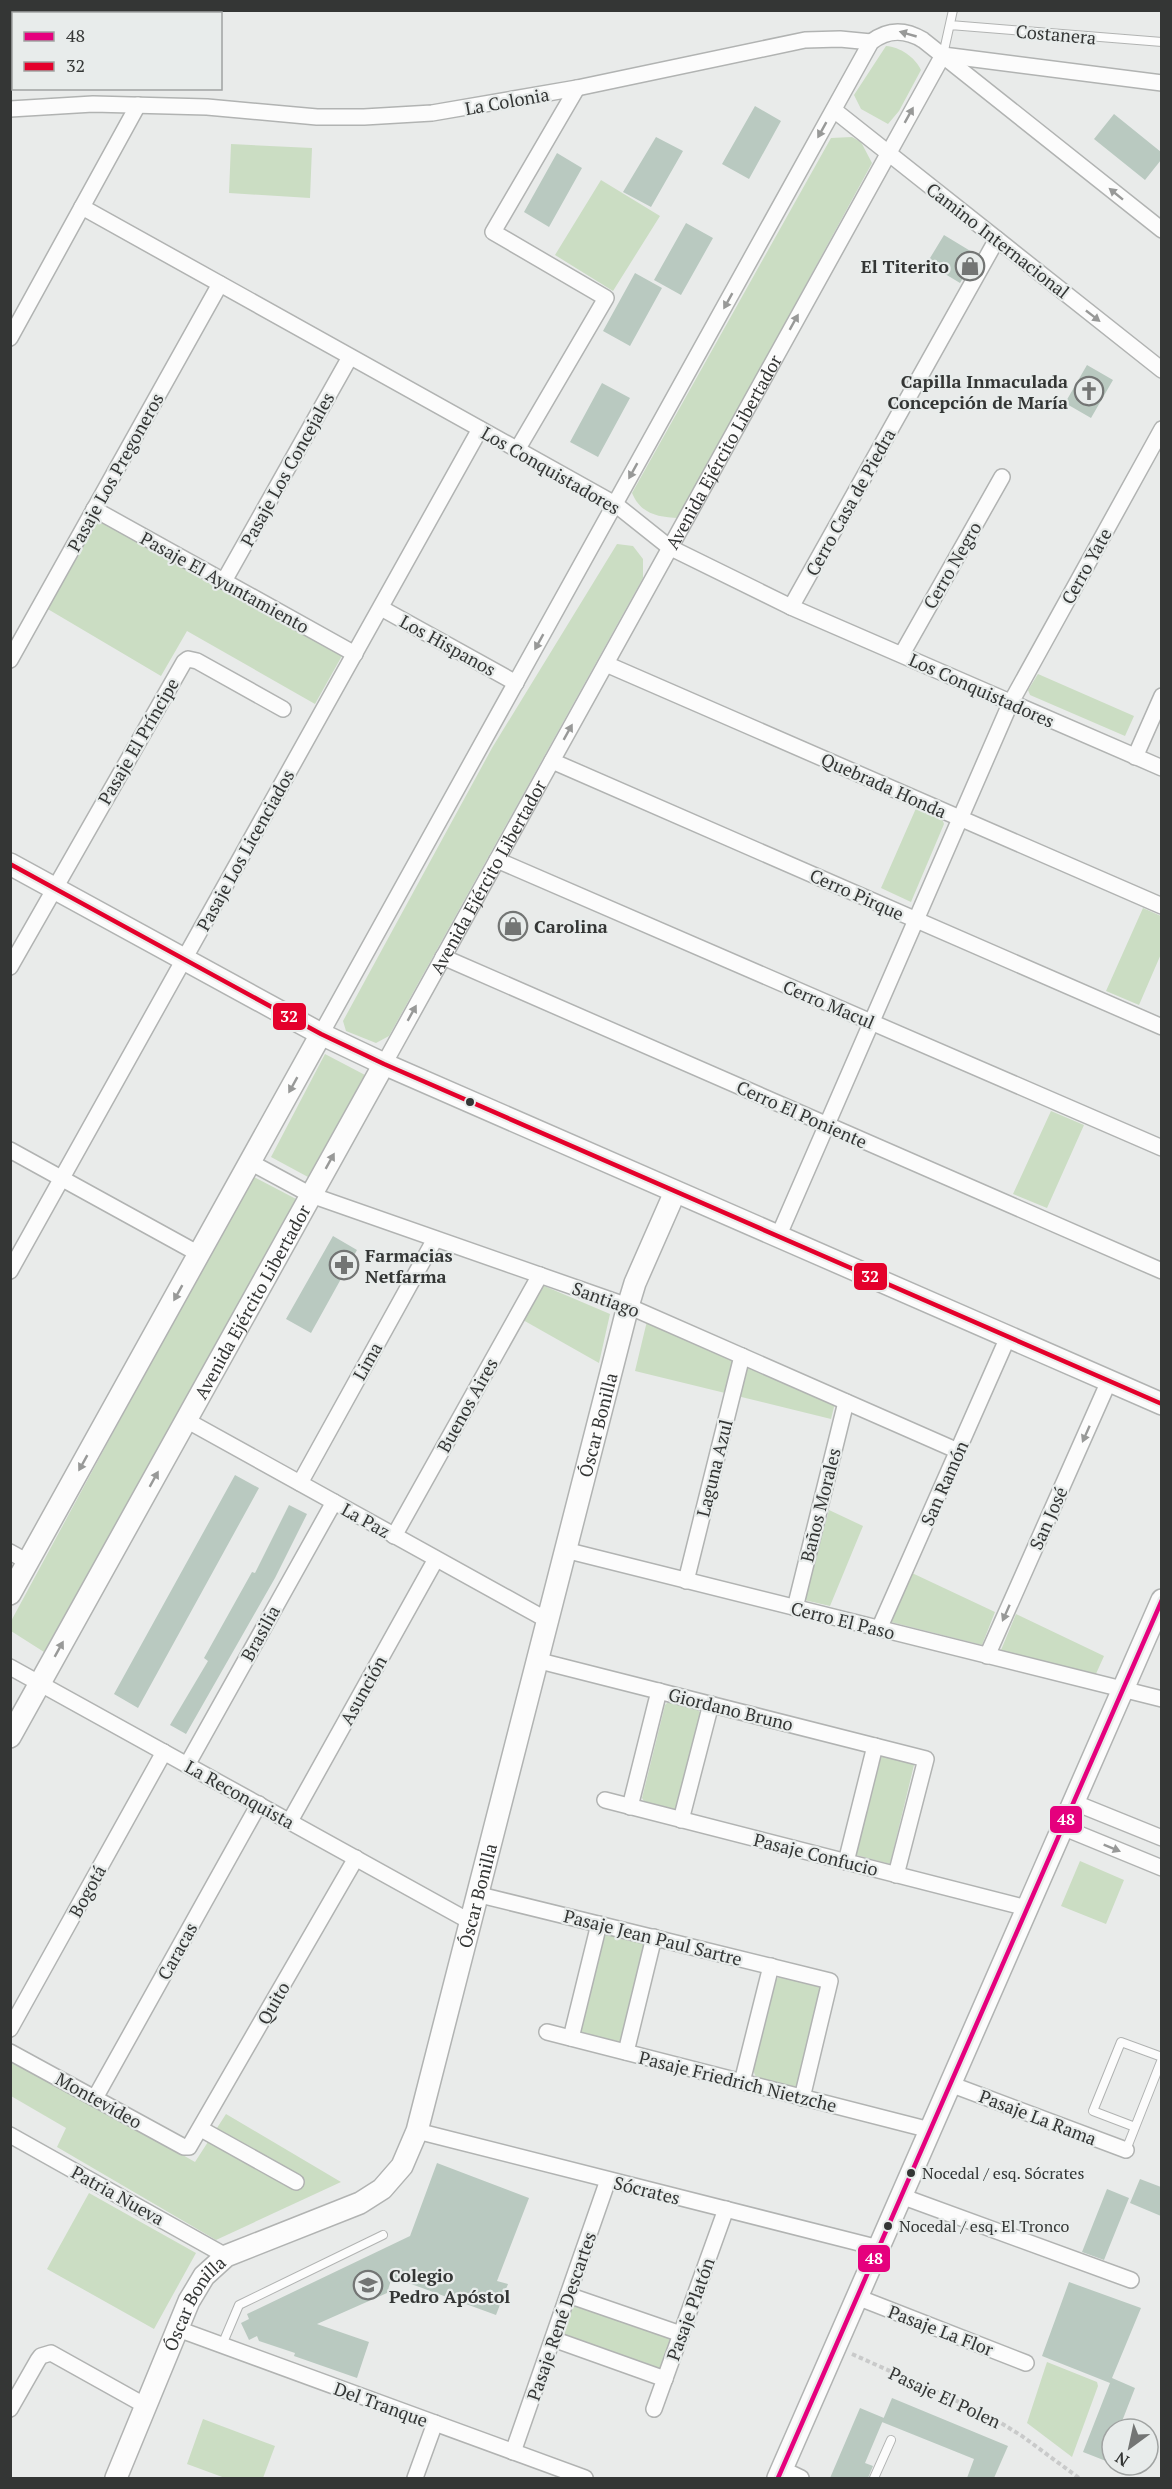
<svg xmlns="http://www.w3.org/2000/svg" width="1172" height="2489" viewBox="0 0 1172 2489" font-family="'PT Serif',serif">
<style>
.green{fill:#cbddc3}
.building{fill:#b9c9c0}
.lines{fill:none;stroke-linecap:round;stroke-linejoin:round}
.lane-casing{stroke:#b1b3b2;stroke-width:10}
.street-casing{stroke:#b1b3b2;stroke-width:18}
.secondary-casing{stroke:#b1b3b2;stroke-width:24}
.path{stroke:#c9caca;stroke-width:4;stroke-dasharray:4.5 3;stroke-linecap:butt}
.lane{stroke:#fcfcfc;stroke-width:8}
.street{stroke:#fcfcfc;stroke-width:15}
.secondary{stroke:#fcfcfc;stroke-width:21}
.bus-1-casing{stroke:#e8eceb;stroke-width:9}
.bus-2-casing{stroke:#e8eceb;stroke-width:9}
.bus-1{stroke:#e5007d;stroke-width:4.5}
.bus-2{stroke:#e4002b;stroke-width:4.5}
.oneway{fill:#989998}
.bus-dot{fill:#343635;stroke:#e8eceb;stroke-width:2}
.labels{text-anchor:middle;dominant-baseline:central;stroke-width:4.5;stroke-linejoin:round;paint-order:stroke}
.bus-label{font-size:16px;fill:#343635;stroke:#e8eceb;text-anchor:start}
.street-label{font-size:18px;fill:#343635;stroke:#e8eceb}
.poi-label{font-size:18px;font-weight:bold;fill:#343635;stroke:#e8eceb;text-anchor:start}
.line-badge{stroke:#e8eceb;stroke-width:2}
.badge-label{font-size:16px;text-anchor:middle;font-weight:bold;fill:#fff}
</style>
<rect width="100%" height="100%" fill="#e9ebea"/>
<!-- green -->
<path class="green" d="M886,46C900,47 915,57 921,70L899,111L888,124L861,109L854,95Z
M852,137L861,142L872,163L679,518C657,517 641,514 632,493L831,138Z
M231,144L312,148L310,198L229,193Z
M601,180L660,216L613,291L555,255Z
M98,515L343,654L315,704L187,631L161,676L46,608Z
M617,544L633,546L643,559V578L389,1036L376,1043L346,1031L343,1021L492,748Z
M1038,674L1134,716L1125,736L1030,695L1028,690Z
M917,806L940,813L944,824L911,902L881,888Z
M1143,908L1161,916V954L1139,1005L1106,991Z
M325,1054L365,1075L308,1177L271,1157Z
M1051,1111L1084,1125L1047,1208L1013,1194Z
M252,1176L298,1200L44,1652L11,1631L10,1623Z
M542,1285L610,1314L599,1363L523,1320Z
M647,1321L835,1403L831,1419L635,1371Z
M829,1510L863,1526L830,1606L804,1600Z
M912,1573L995,1612L982,1645L891,1622Z
M1016,1614L1104,1656L1095,1676L1001,1650Z
M669,1701L697,1707L702,1716L678,1807L672,1811L645,1803L642,1798L665,1705Z
M881,1754L915,1761L890,1864L856,1855Z
M1080,1861L1124,1880L1106,1924L1061,1906Z
M602,1932L645,1944L621,2044L578,2035Z
M782,1975L823,1986L799,2090L757,2080L753,2070L775,1980Z
M11,2057L195,2162L226,2114L341,2182L216,2240L57,2147L66,2128L11,2096Z
M89,2193L196,2253L154,2329L47,2269Z
M574,2303L673,2337L660,2372L562,2336Z
M1047,2362L1097,2382L1098,2386L1072,2457L1027,2423Z
M203,2419L275,2446L263,2478H225L187,2464Z"/>
<!-- building -->
<path class="building" d="M755,106L781,121L749,179L722,164Z
M1114,114L1161,152V160L1145,180L1094,139Z
M656,137L683,151L651,207L623,192Z
M557,153L582,168L549,227L524,212Z
M686,223L713,238L681,295L654,280Z
M944,235L977,255L960,283L927,263Z
M635,273L662,288L630,346L603,331Z
M1087,365L1113,380L1091,418L1065,403Z
M602,383L630,398L598,457L570,442Z
M509,915L523,921L517,938L502,932Z
M333,1236L357,1250L311,1333L286,1319Z
M235,1475L259,1488L138,1708L114,1694Z
M289,1505L307,1514L275,1578L186,1734L170,1725L208,1661L204,1658L252,1572L255,1573Z
M437,2163L529,2198L497,2281L508,2284L496,2315L392,2277L387,2293L317,2324L369,2342L357,2378L294,2356L295,2353L259,2341L257,2336L249,2340L241,2323L249,2319L247,2314L410,2236Z
M1140,2179L1161,2187V2216L1130,2203Z
M1107,2189L1129,2198L1104,2260L1082,2252Z
M1069,2282L1141,2308L1112,2378L1135,2388L1119,2429H1112V2446L1106,2461L1083,2452L1110,2383L1042,2356Z
M892,2398L1008,2446L994,2478H967L974,2459L882,2422Z
M860,2408L884,2418L865,2463L873,2466L868,2478H830Z"/>
<g class="lines">
<!-- lane casing -->
<g class="lane-casing">
<path id="lane" d="M950,25L1162,42
M943,55L953,10
M1135,2127L1093,2111L1121,2042L1162,2057
M1126,2150L1162,2059
M222,2345L239,2305L383,2235
M874,2478L891,2440"/>
</g>
<!-- street casing -->
<g class="street-casing">
<g id="street">
<path d="M943,55L1162,83"/>
<path d="M10,109L93,104L207,107L317,117H364L432,113L577,88L805,40L840,39L871,42"/>
<path d="M834,110L1162,370"/>
<path d="M82,207L615,504L669,547L791,607L1162,768"/>
<path d="M10,338L138,105"/>
<path d="M517,450L606,298L493,232L577,88"/>
<path d="M94,509L355,654"/>
<path d="M224,581L350,357"/>
<path d="M791,607L997,239"/>
<path d="M381,608L516,683"/>
<path d="M902,654L1002,477"/>
<path d="M10,660L220,284"/>
<path d="M606,664L1162,906"/>
<path d="M1135,757L1162,696"/>
<path d="M552,761L1162,1027"/>
<path d="M497,860L1162,1148"/>
<path d="M443,957L1162,1271"/>
<path d="M10,967L184,662L188,659L197,661L283,709"/>
<path d="M321,1034L871,42C888,29 905,29 923,40L1162,230"/>
<path id="s1" d="M384,1064L943,55"/>
<path d="M10,1150L199,1254"/>
<path d="M250,1162L311,1195L628,1306L958,1451"/>
<path d="M778,1237L1010,704L1162,429"/>
<path d="M10,1271L480,429"/>
<path d="M186,1420L547,1620"/>
<path d="M300,1483L435,1239"/>
<path d="M394,1536L540,1275"/>
<path d="M565,1550L1162,1699"/>
<path d="M10,1552L28,1562"/>
<path d="M686,1581L742,1356"/>
<path d="M795,1608L846,1402"/>
<path d="M879,1629L1008,1337"/>
<path d="M987,1656L1109,1381"/>
<path d="M536,1660L926,1759L896,1875"/>
<path d="M10,1667L469,1921"/>
<path d="M187,1765L334,1502"/>
<path d="M605,1800L1027,1908"/>
<path d="M1073,1802L1162,1838"/>
<path d="M630,1807L659,1691"/>
<path d="M681,1820L711,1704"/>
<path d="M290,1821L436,1559"/>
<path d="M1062,1827L1162,1868"/>
<path d="M846,1862L875,1746"/>
<path d="M476,1894L830,1981L802,2098"/>
<path d="M10,2029L164,1752"/>
<path d="M547,2032L930,2130"/>
<path d="M571,2038L599,1924"/>
<path d="M10,2052L184,2147H189L356,1858"/>
<path d="M626,2052L654,1937"/>
<path d="M742,2082L771,1966"/>
<path d="M950,2084L1126,2150"/>
<path d="M95,2098L259,1804"/>
<path d="M201,2129L296,2182"/>
<path d="M417,2131L879,2248"/>
<path d="M10,2135L226,2256"/>
<path d="M901,2196L1131,2280"/>
<path d="M568,2295L681,2334"/>
<path d="M857,2297L1026,2363"/>
<path d="M178,2329L585,2478"/>
<path d="M553,2339L665,2379"/>
<path d="M10,2409L38,2360L41,2356L51,2353L146,2406"/>
<path d="M654,2409L726,2209"/>
<path d="M513,2452L608,2180"/>
<path d="M782,2469L801,2478"/>
<path d="M415,2478L435,2423"/>
</g>
</g>
<!-- secondary casing -->
<g class="secondary-casing">
<g id="secondary">
<path d="M10,864L321,1034L384,1064L1162,1404"/>
<path d="M10,1594L321,1034"/>
<path id="s2" d="M10,1737L384,1064"/>
<path id="s3" d="M116,2478L189,2301L204,2276L226,2256L360,2203L382,2189L402,2166L417,2131L628,1306L635,1283L675,1192"/>
<path d="M778,2478L1162,1600"/>
</g>
</g>
<!-- path -->
<path class="path" d="M852,2354L988,2415L1022,2436L1079,2478"/>
<!-- lane -->
<use href="#lane" class="lane"/>
<!-- street -->
<use href="#street" class="street"/>
<!-- secondary -->
<use href="#secondary" class="secondary"/>
<!-- bus-1 casing -->
<g class="bus-1-casing">
<path id="bus-1" d="M778,2478L1162,1600"/>
</g>
<!-- bus-2 casing -->
<g class="bus-2-casing">
<path id="bus-2" d="M10,864L321,1034L384,1064L1162,1404"/>
</g>
<!-- bus-1 -->
<use href="#bus-1" class="bus-1"/>
<!-- bus-2 -->
<use href="#bus-2" class="bus-2"/>
</g>
<!-- one-way arrows -->
<defs><path id="oneway-solid" d="M-6-.8H1V-3.2L6.5 0L1 3.2V.8H-6Z" transform="scale(1.5)"/></defs>
<g class="oneway">
<use href="#oneway-solid" transform="translate(908 34) rotate(-164)"/>
<use href="#oneway-solid" transform="translate(909 115) rotate(-61)"/>
<use href="#oneway-solid" transform="translate(822 130) rotate(119)"/>
<use href="#oneway-solid" transform="translate(1116 194) rotate(-141)"/>
<use href="#oneway-solid" transform="translate(728 301) rotate(119)"/>
<use href="#oneway-solid" transform="translate(1093 316) rotate(38)"/>
<use href="#oneway-solid" transform="translate(794 322) rotate(-61)"/>
<use href="#oneway-solid" transform="translate(633 471) rotate(119)"/>
<use href="#oneway-solid" transform="translate(539 642) rotate(119)"/>
<use href="#oneway-solid" transform="translate(568 732) rotate(-61)"/>
<use href="#oneway-solid" transform="translate(412 1013) rotate(-61)"/>
<use href="#oneway-solid" transform="translate(293 1085) rotate(119)"/>
<use href="#oneway-solid" transform="translate(330 1161) rotate(-61)"/>
<use href="#oneway-solid" transform="translate(178 1293) rotate(119)"/>
<use href="#oneway-solid" transform="translate(1086 1434) rotate(114)"/>
<use href="#oneway-solid" transform="translate(83 1463) rotate(119)"/>
<use href="#oneway-solid" transform="translate(154 1479) rotate(-61)"/>
<use href="#oneway-solid" transform="translate(1006 1613) rotate(114)"/>
<use href="#oneway-solid" transform="translate(59 1649) rotate(-61)"/>
<use href="#oneway-solid" transform="translate(1112 1848) rotate(22)"/>
</g>
<!-- icons -->
<defs>
<g id="shop-ring" transform="scale(1.5)"><circle r="9.5" fill="#e8eceb" stroke="#737574" stroke-width="1.5"/><path d="M-5-2.5h2.3a2.7 3.5 0 0 1 5.4 0H5L5.5 6h-11ZM-1.5-2.5h3a1.5 2.3 0 0 0-3 0Z" fill="#737574"/></g>
<g id="church-ring" transform="scale(1.5)"><circle r="9.5" fill="#e8eceb" stroke="#737574" stroke-width="1.5"/><path d="M-1.2-6h2.4v3.5h3.3v2.4h-3.3V6h-2.4V-.1h-3.3v-2.4h3.3Z" fill="#737574"/></g>
<g id="pharmacy-ring" transform="scale(1.5)"><circle r="9.5" fill="#e8eceb" stroke="#737574" stroke-width="1.5"/><path d="M-2-6h4v4h4v4h-4v4h-4v-4h-4v-4h4Z" fill="#737574"/></g>
<g id="school-ring" transform="scale(1.5)"><circle r="9.5" fill="#e8eceb" stroke="#737574" stroke-width="1.5"/><path d="M0-5L7-2L0 1L-7-2ZM-4 1L0 2.5L4 1V4Q0 6-4 4Z" fill="#737574"/></g>
</defs>
<g fill-rule="evenodd">
<use href="#shop-ring" x="970" y="266"/>
<use href="#church-ring" x="1089" y="391"/>
<use href="#shop-ring" x="513" y="926"/>
<use href="#pharmacy-ring" x="344" y="1265"/>
<use href="#school-ring" x="368" y="2285"/>
</g>
<!-- markers -->
<g class="bus-dot">
<circle cx="470" cy="1102" r="5"/>
<circle cx="911" cy="2173" r="5"/>
<circle cx="888" cy="2226" r="5"/>
</g>
<g class="labels">
<!-- bus labels -->
<g class="bus-label">
<text x="922" y="2173">Nocedal / esq. Sócrates</text>
<text x="899" y="2226">Nocedal / esq. El Tronco</text>
</g>
<!-- street labels -->
<g class="street-label">
<text transform="translate(1056 34) rotate(5)">Costanera</text>
<text transform="translate(507 101) rotate(-10)">La Colonia</text>
<text transform="translate(998 240) rotate(38)">Camino Internacional</text>
<text stroke="none"><textPath href="#s1" startOffset="700">Avenida Ejército Libertador</textPath></text>
<text transform="translate(287 469) rotate(-61)">Pasaje Los Concejales</text>
<text transform="translate(551 470) rotate(30)">Los Conquistadores</text>
<text transform="translate(115 472) rotate(-61)">Pasaje Los Pregoneros</text>
<text transform="translate(850 502) rotate(-61)">Cerro Casa de Piedra</text>
<text transform="translate(952 565) rotate(-60)">Cerro Negro</text>
<text transform="translate(1086 566) rotate(-61)">Cerro Yate</text>
<text transform="translate(225 582) rotate(29)">Pasaje El Ayuntamiento</text>
<text transform="translate(448 645) rotate(29)">Los Hispanos</text>
<text transform="translate(982 690) rotate(24)">Los Conquistadores</text>
<text transform="translate(138 741) rotate(-60)">Pasaje El Príncipe</text>
<text transform="translate(884 785) rotate(24)">Quebrada Honda</text>
<text transform="translate(245 850) rotate(-61)">Pasaje Los Licenciados</text>
<text stroke="none"><textPath href="#s1" startOffset="214">Avenida Ejército Libertador</textPath></text>
<text transform="translate(857 894) rotate(24)">Cerro Pirque</text>
<text transform="translate(829 1004) rotate(23)">Cerro Macul</text>
<text transform="translate(802 1114) rotate(24)">Cerro El Poniente</text>
<text transform="translate(606 1299) rotate(20)">Santiago</text>
<text stroke="none"><textPath href="#s2" startOffset="498">Avenida Ejército Libertador</textPath></text>
<text transform="translate(367 1361) rotate(-61)">Lima</text>
<text transform="translate(467 1405) rotate(-61)">Buenos Aires</text>
<text stroke="none"><textPath href="#s3" startOffset="1218">Óscar Bonilla</textPath></text>
<text transform="translate(714 1468) rotate(-76)">Laguna Azul</text>
<text transform="translate(944 1483) rotate(-66)">San Ramón</text>
<text transform="translate(820 1505) rotate(-76)">Baños Morales</text>
<text transform="translate(1048 1518) rotate(-66)">San José</text>
<text transform="translate(366 1520) rotate(29)">La Paz</text>
<text transform="translate(843 1620) rotate(14)">Cerro El Paso</text>
<text transform="translate(260 1633) rotate(-61)">Brasilia</text>
<text transform="translate(363 1690) rotate(-61)">Asunción</text>
<text transform="translate(731 1709) rotate(14)">Giordano Bruno</text>
<text transform="translate(240 1794) rotate(29)">La Reconquista</text>
<text transform="translate(816 1854) rotate(14)">Pasaje Confucio</text>
<text transform="translate(87 1891) rotate(-61)">Bogotá</text>
<text stroke="none"><textPath href="#s3" startOffset="732">Óscar Bonilla</textPath></text>
<text transform="translate(653 1937) rotate(14)">Pasaje Jean Paul Sartre</text>
<text transform="translate(177 1951) rotate(-61)">Caracas</text>
<text transform="translate(273 2003) rotate(-60)">Quito</text>
<text transform="translate(738 2081) rotate(14)">Pasaje Friedrich Nietzche</text>
<text transform="translate(99 2100) rotate(29)">Montevideo</text>
<text transform="translate(1038 2117) rotate(21)">Pasaje La Rama</text>
<text transform="translate(647 2190) rotate(14)">Sócrates</text>
<text transform="translate(118 2195) rotate(29)">Patria Nueva</text>
<text stroke="none"><textPath href="#s3" startOffset="192">Óscar Bonilla</textPath></text>
<text transform="translate(690 2309) rotate(-70)">Pasaje Platón</text>
<text transform="translate(561 2316) rotate(-71)">Pasaje René Descartes</text>
<text transform="translate(941 2330) rotate(21)">Pasaje La Flor</text>
<text transform="translate(945 2397) rotate(25)">Pasaje El Polen</text>
<text transform="translate(381 2404) rotate(20)">Del Tranque</text>
</g>
<!-- poi labels -->
<g class="poi-label">
<text x="949" y="266" text-anchor="end">El Titerito</text>
<text x="1068" y="381" text-anchor="end">Capilla Inmaculada<tspan x="1068" dy="21">Concepción de María</tspan></text>
<text x="534" y="926">Carolina</text>
<text x="365" y="1255">Farmacias<tspan x="365" dy="21">Netfarma</tspan></text>
<text x="389" y="2275">Colegio<tspan x="389" dy="21">Pedro Apóstol</tspan></text>
</g>
</g>
<g class="line-badge">
<rect x="272" y="1002" width="35" height="29" rx="6" fill="#e4002b"/>
<rect x="853" y="1262" width="35" height="29" rx="6" fill="#e4002b"/>
<rect x="1049" y="1805" width="34" height="29" rx="6" fill="#e5007d"/>
<rect x="857" y="2244" width="34" height="29" rx="6" fill="#e5007d"/>
</g>
<g class="badge-label">
<text x="289" y="1022">32</text>
<text x="870" y="1282">32</text>
<text x="1066" y="1825">48</text>
<text x="874" y="2264">48</text>
</g>
<!-- border -->
<rect width="1172" height="2489" fill="none" stroke="#343635" stroke-width="24"/>
<!-- legend -->
<rect x="12" y="12" width="210" height="78" fill="#e8eceb" stroke="#a0a3a2" stroke-width="1.5"/>
<rect x="24" y="32" width="30" height="9" fill="#e5007d" stroke="#a0a3a2" stroke-width="1.5"/>
<text x="66" y="42" font-size="18" fill="#343635">48</text>
<rect x="24" y="62" width="30" height="9" fill="#e4002b" stroke="#a0a3a2" stroke-width="1.5"/>
<text x="66" y="72" font-size="18" fill="#343635">32</text>
<!-- north arrow -->
<g transform="translate(1130 2447) rotate(213)"><circle r="28" fill="#e8eceb" stroke="#a0a3a2" stroke-width="1.5"/>
<path d="M0-4.5L10 22L0 15L-10 22Z" fill="#737574"/>
<text y="-9" font-size="16" font-weight="bold" text-anchor="middle" fill="#343635">N</text>
</g>
</svg>
